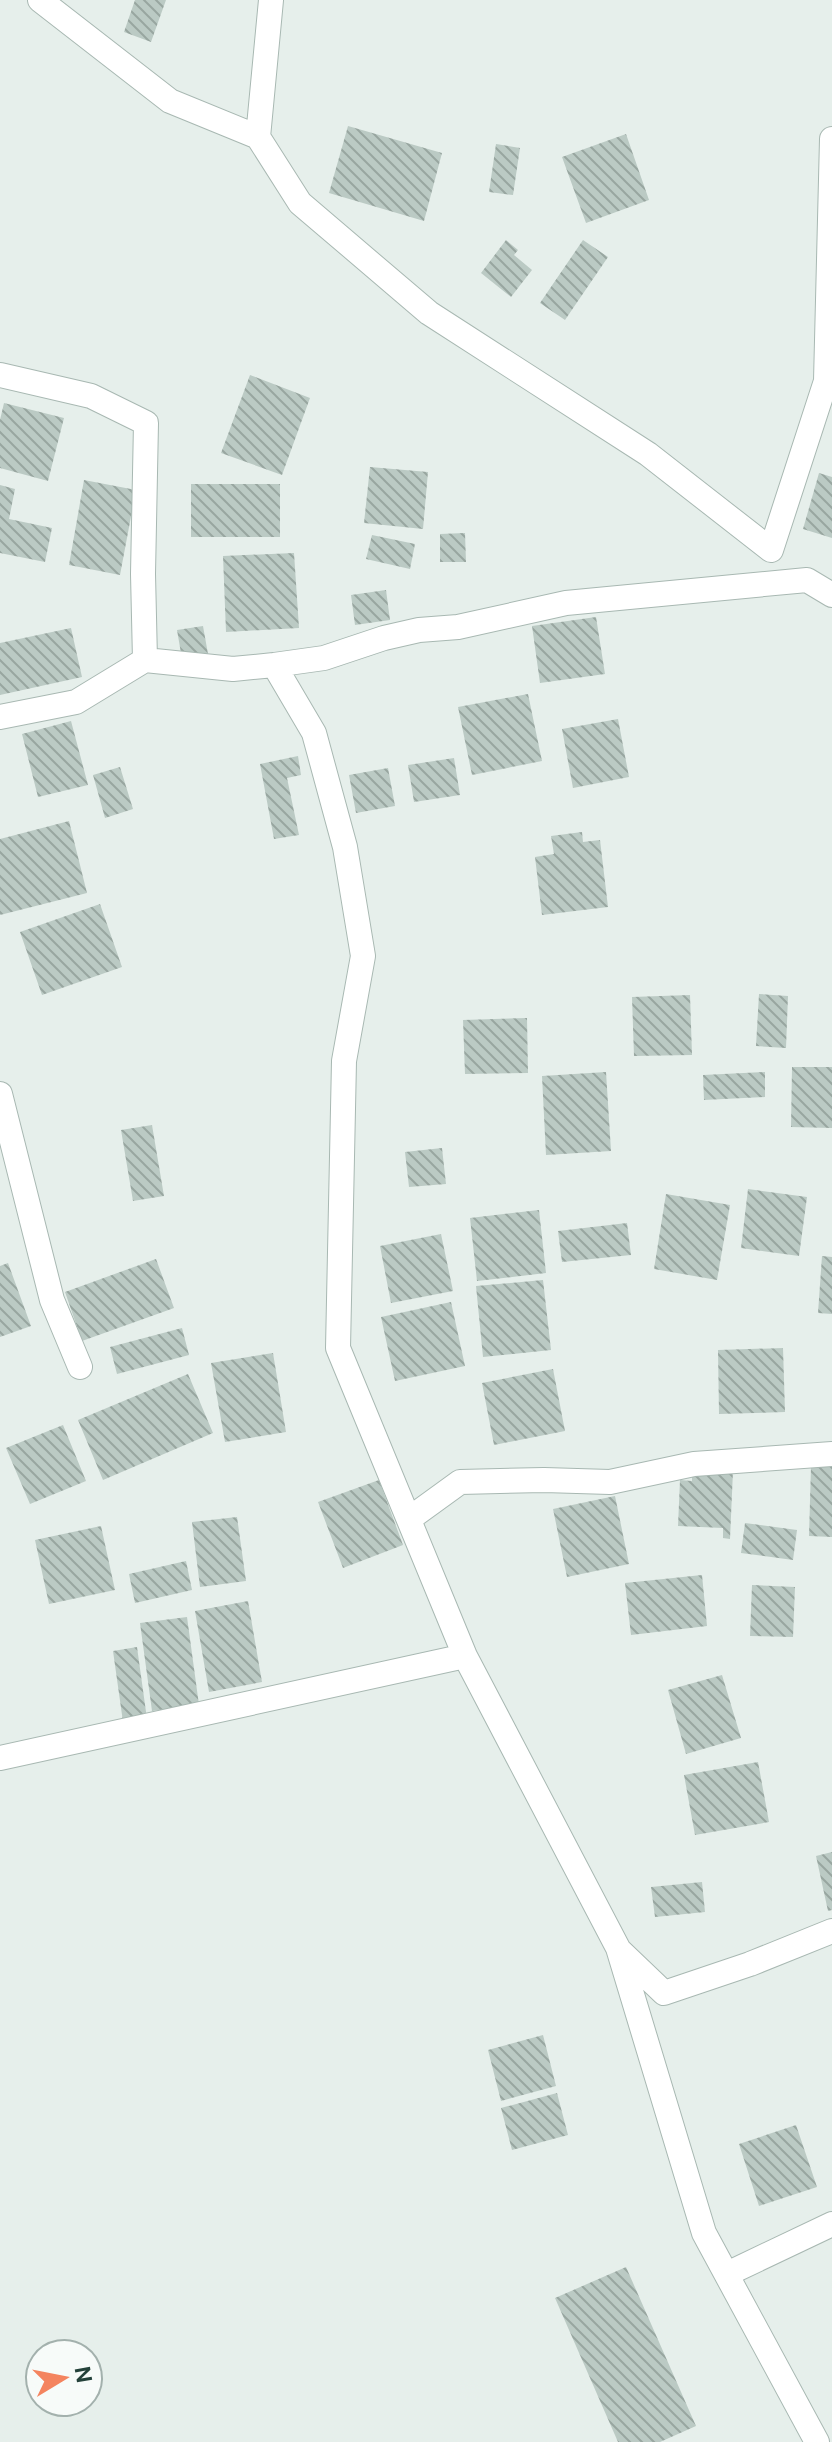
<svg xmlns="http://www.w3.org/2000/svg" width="832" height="2442" viewBox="0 0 832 2442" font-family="'DM Sans',sans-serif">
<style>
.building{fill:url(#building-back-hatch)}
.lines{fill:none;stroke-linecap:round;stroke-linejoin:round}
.minor-casing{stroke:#a8b8b2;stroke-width:26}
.minor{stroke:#fff;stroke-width:24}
</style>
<defs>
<pattern id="building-back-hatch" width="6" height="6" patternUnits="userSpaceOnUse" patternTransform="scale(2)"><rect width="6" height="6" fill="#bbcac4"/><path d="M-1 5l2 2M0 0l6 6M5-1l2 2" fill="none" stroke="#98a6a0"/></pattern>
</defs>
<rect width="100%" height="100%" fill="#e6efeb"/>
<!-- building -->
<path class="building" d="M135,0H166L151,42L124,32Z
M348,126L442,153L424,221L329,193Z
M626,134L649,200L586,223L562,157Z
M496,144L520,148L513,195L489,192Z
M506,240L518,250L514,255L532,270L511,297L481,273Z
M583,240L608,257L565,320L540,303Z
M250,375L310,398L282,475L221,453Z
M4,403L64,418L48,481L0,468V420Z
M370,467L428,472L423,529L364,523Z
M819,473L832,477V538L803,529Z
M84,480L136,490L120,575L69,565Z
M191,484H280V537H191Z
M0,485L15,489L9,519L52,528L45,562L0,553Z
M465,533L466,562H440V534Z
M372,535L415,544L410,569L366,559Z
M294,553L299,628L226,632L223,556Z
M386,590L390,620L355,625L351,595Z
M596,617L605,674L540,683L532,626Z
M203,626L208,654L182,659L177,630Z
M71,628L82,677L0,695V643Z
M528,694L542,761L472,775L458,707Z
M618,719L629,777L573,788L562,729Z
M71,721L88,785L38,797L22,734Z
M298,756L301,775L287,778L299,835L274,839L260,764Z
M454,758L460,795L414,802L408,765Z
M120,767L133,809L105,818L93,775Z
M388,768L395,806L356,813L349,775Z
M69,821L87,893L0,915V839Z
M582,832L583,842L600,840L608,907L542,915L535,857L554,854L551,836Z
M100,904L122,967L42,995L20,932Z
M759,994L788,996L786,1048L756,1046Z
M690,995L692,1055L634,1056L632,997Z
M527,1018L528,1073L465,1074L463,1020Z
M792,1067H832V1128L791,1127Z
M606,1072L611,1151L546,1155L542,1076Z
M765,1072V1097L704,1100L703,1075Z
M152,1125L164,1196L133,1201L121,1130Z
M442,1148L446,1184L409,1187L405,1152Z
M748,1189L807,1197L799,1256L741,1248Z
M666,1194L730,1205L717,1280L654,1269Z
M539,1210L546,1273L477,1281L470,1218Z
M627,1223L631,1255L562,1262L558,1231Z
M441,1234L453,1291L391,1303L380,1246Z
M822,1256L832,1257V1314L818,1313Z
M156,1259L174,1308L82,1341L65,1292Z
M8,1263L31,1326L0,1337V1266Z
M543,1280L551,1350L483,1357L476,1286Z
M451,1302L465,1366L395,1381L381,1317Z
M182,1328L189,1355L117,1374L110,1347Z
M783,1348L785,1412L719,1414L718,1350Z
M273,1353L286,1432L225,1442L211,1363Z
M553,1369L565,1431L494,1445L482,1383Z
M188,1374L213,1433L103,1480L78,1420Z
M63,1425L86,1481L30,1504L6,1448Z
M811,1466L832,1467V1537L809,1536Z
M692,1469L733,1471L730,1539L723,1538V1528L678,1526L680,1480L692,1481Z
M379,1480L403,1545L343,1568L318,1502Z
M615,1496L629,1564L567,1577L553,1509Z
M237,1517L246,1581L200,1587L192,1522Z
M745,1523L797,1530L793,1560L741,1553Z
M101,1526L115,1590L49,1604L35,1540Z
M186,1561L192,1590L135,1603L129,1574Z
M702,1575L707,1626L631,1635L625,1583Z
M752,1585L795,1587L793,1637L750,1636Z
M248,1601L262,1682L209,1692L195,1611Z
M187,1617L199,1705L152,1711L140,1623Z
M137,1647L147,1719L123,1722L113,1651Z
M722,1675L741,1738L686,1754L668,1690Z
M758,1762L769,1822L695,1835L684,1775Z
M832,1852V1910L828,1911L816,1856Z
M702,1882L705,1912L655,1917L651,1887Z
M543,2035L556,2086L501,2101L488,2050Z
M557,2093L568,2135L512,2150L501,2108Z
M796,2125L817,2187L759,2206L739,2144Z
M626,2267L696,2426L660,2442H618L555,2298Z"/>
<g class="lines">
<!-- minor casing -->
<g class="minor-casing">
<path id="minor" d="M40,0L170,101L258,137
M271,0L258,137L300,203L429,313L648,454L771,550L826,381L832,139
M0,375L91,396L146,423L143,574L145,660
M274,665L314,733L345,847L363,956L344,1061L338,1348L465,1656L618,1948L704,2233L817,2442
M0,717L76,702L145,660L233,669L274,665L324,658L384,638L419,630L458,627L566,603L807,580L832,595
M0,1094L52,1300L80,1367
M409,1519L460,1482L544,1480L610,1482L694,1464L832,1454
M0,1758L465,1656
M619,1950L664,1993L750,1964L832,1931
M727,2274L832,2224"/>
</g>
<!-- minor -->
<use href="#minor" class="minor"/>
</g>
<!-- north arrow -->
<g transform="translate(64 2378) rotate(80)"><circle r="38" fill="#f7fbf9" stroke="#a3b1ad" stroke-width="2"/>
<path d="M0-6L14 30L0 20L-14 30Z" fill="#f4845f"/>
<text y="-12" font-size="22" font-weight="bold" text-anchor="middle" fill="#24423a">N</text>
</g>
</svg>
